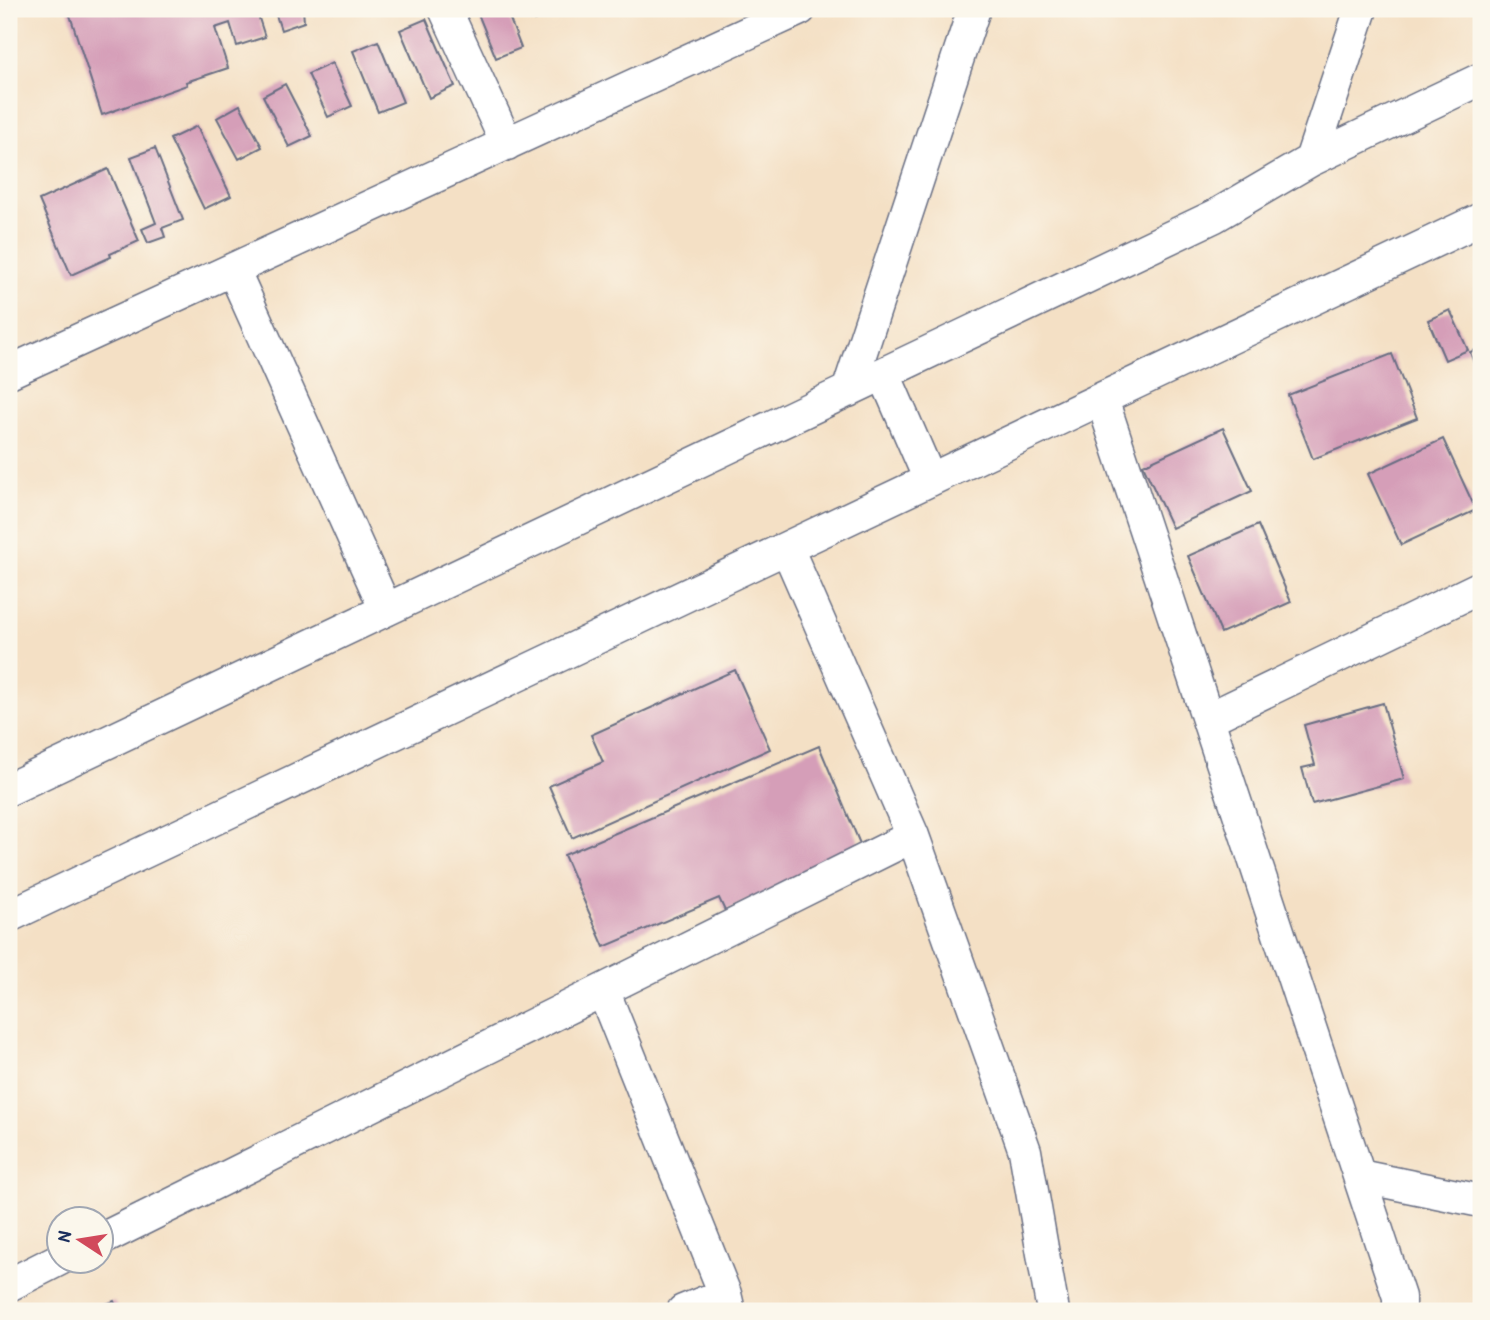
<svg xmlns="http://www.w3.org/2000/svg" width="1490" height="1320" viewBox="0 0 1490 1320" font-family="'Patrick Hand',sans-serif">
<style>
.building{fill:#d59eb8}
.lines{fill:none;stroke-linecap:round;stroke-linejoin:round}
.minor-casing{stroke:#676d82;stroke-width:35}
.minor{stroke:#fff;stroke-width:32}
</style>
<rect width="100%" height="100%" fill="#fbf7ec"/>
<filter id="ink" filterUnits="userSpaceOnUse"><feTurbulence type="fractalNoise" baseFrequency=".0143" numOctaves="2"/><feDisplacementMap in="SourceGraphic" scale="14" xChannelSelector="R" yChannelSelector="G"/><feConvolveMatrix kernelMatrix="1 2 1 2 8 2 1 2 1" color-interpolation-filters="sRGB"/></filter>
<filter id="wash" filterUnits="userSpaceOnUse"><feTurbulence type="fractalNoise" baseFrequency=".00686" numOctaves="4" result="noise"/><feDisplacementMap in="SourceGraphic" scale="28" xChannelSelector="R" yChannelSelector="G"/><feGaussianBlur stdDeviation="1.57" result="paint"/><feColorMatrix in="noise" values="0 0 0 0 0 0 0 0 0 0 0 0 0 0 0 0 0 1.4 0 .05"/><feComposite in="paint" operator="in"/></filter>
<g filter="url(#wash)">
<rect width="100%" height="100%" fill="#f4e0c5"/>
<g id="blocks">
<!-- building -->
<path class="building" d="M68,9H256L265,37L237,46L230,23L215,28L228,68L186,82L187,85L102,115Z
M274,9H303L304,22L281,30Z
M476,9H506L521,48L496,58Z
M530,9H561L534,20Z
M426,19L455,86L429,98L400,30Z
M378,41L403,102L378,112L353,51Z
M332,63L352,106L328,117L308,74Z
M285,84L312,136L289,147L263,96Z
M240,105L262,147L239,159L217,118Z
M197,126L231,196L204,209L170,139Z
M155,148L183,220L162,228L165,237L148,243L142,229L156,223L131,157Z
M108,169L139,241L110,254L111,257L71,275L39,200Z
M1450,310L1468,350L1445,360L1428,320Z
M1481,348V366L1476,368L1470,352Z
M1392,354L1417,418L1313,459L1288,395Z
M1223,428L1252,491L1172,528L1143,465Z
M1443,439L1476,510L1401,545L1368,474Z
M1258,525L1291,602L1221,633L1188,556Z
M735,670L770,749L572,838L549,786L603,762L591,735Z
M1383,703L1404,779L1312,804L1302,768L1315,765L1304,725Z
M819,746L863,851L725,911L719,898L604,947L564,855Z
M114,1301L118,1311H87Z"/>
</g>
</g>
<g filter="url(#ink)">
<use href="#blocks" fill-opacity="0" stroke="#676d82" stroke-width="2"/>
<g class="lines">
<!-- minor casing -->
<g class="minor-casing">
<path id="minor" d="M445,9L507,144
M1311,160L1361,9
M233,269L386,610
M9,372L800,9
M884,374L930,480
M848,391L974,9
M1102,399L1399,1297V1311
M787,548L913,836L1025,1151L1053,1311
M1208,719L1481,587
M9,789L1215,216L1311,160L1481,79
M9,916L1481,219
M603,990L725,1294L729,1311
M1359,1176L1481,1201
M102,1239L913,836
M9,1285L60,1259
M683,1311L725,1294"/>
</g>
<!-- minor -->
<use href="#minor" class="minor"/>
</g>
</g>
<!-- margin -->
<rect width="1490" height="1320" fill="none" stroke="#fbf7ec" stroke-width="35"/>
<!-- north arrow -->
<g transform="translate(80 1240) rotate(282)"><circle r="33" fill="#fbf7ec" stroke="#a1a7b3" stroke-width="2"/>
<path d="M0-5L12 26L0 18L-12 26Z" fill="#d1495b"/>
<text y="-10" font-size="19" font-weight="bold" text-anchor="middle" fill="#1b2f5e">N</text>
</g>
</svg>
